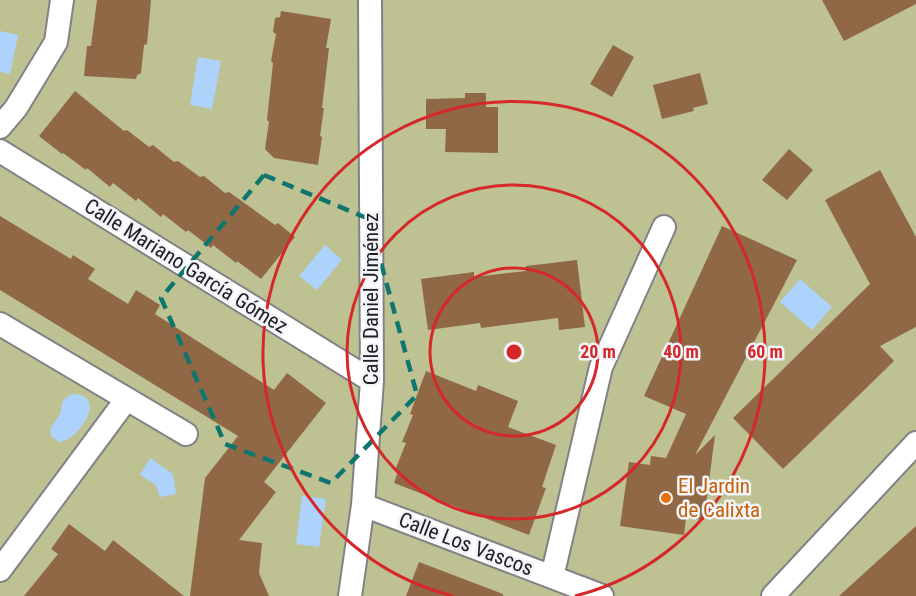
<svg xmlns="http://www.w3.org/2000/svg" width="916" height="596" viewBox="0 0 916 596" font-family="'Roboto Condensed',sans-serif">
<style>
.green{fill:#bec293}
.water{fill:#add2fc}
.building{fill:#906845}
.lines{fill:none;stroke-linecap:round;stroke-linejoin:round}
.street-casing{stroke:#808286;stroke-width:26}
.street{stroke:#fff;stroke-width:22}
.marked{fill:none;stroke:#0f766e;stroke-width:4.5;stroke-dasharray:12 8;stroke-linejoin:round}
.ring{fill:none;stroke:#d62828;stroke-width:3}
.food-dot{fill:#e8710a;stroke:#f3f5fa;stroke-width:2}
.labels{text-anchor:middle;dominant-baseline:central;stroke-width:5;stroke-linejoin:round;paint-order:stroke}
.street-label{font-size:21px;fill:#1e1f21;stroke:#f3f5fa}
.food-label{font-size:21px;fill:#c56008;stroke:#f3f5fa;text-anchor:start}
.centre{fill:#d62828;stroke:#f3f5fa;stroke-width:3}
.ring-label{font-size:18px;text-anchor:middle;font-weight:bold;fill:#d62828;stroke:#f3f5fa;stroke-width:5;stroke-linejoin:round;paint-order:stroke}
</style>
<rect width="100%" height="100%" fill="#e6e8ed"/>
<!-- green -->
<path class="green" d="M0,0H916V596H0Z"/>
<!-- water -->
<path class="water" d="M0,31L18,35L10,74L0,72Z
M198,57L221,61L212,109L190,105Z
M325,245L342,260L317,290L299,276Z
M800,279L832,307L812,330L780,302Z
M72,394C110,394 78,441 59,442L51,436L50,429L60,414L63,400Z
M150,458L173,474L176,494L160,497L156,485L140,475Z
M302,496L326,499L319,547L296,544Z"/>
<!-- building -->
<path class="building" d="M97,0H151L147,44L144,45L141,73L137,75L136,79L84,76L87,46H91Z
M822,0H916V4L844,41Z
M281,11L331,19L326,48H329L322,108H324L320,136L322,137L318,165L274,158L265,149L269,122L267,120L273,63L271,61L276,34L273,32L275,18L280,17Z
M613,45L634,57L612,97L590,84Z
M700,73L708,104L693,108L694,111L662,119L653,85Z
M75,91L124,131L127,130L149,147L153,145L174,162L178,161L200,177L204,176L225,193L229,192L275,225L278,223L295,237L261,279L237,261L236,263L213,245L211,248L188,230L186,232L163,214L161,217L138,198L136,201L113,183L110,187L87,168L86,170L63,153L62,154L39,136Z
M465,93H486V107H498V153L445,152L446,129H426V99L465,98Z
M789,149L813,170L787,200L762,180Z
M880,170L916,237V327L880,346L894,361L783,469L733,418L870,284L825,200Z
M0,216L71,259L73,255L95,269L88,279L128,304L136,290L160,305L155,314L274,390L287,373L326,403L264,482L276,492L239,540L262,543L259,573L269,596H190L205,478L238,436L0,290Z
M722,226L797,260L695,455L715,435L704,520L686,518L684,535L620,526L629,462L650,465L651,456L666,458L686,414L644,396Z
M577,260L585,327L559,330L558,318L481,328L480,323L428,330L421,279L474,272V277L526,271V266Z
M426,371L476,391L478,385L518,401L508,427L556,445L542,487L546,488L529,535L394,483L398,471L395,470L406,443L402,442L413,415L410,414Z
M69,524L105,551L113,540L184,596H24L58,554L51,549Z
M916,526V596H839Z
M419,562L503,594V596H406Z"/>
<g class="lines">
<!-- street casing -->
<g class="street-casing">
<path id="street" d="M0,127L16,108L56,42L62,0
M0,151L372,381
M0,324L186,434
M363,505L602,596
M0,570L126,400
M552,577L601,367L664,227
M350,596L363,505L372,381L370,0
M773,596L916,443"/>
</g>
<!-- street -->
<use href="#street" class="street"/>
</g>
<!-- marked area -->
<path class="marked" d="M264,175L369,219L417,395L331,483L225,444L161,298Z"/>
<!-- distance rings -->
<g class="ring">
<circle cx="514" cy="352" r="84"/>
<circle cx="514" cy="352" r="167"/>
<path d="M453 596A251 251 0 1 1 575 596"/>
</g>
<!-- markers -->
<circle class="food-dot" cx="666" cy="498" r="6"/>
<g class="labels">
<!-- street labels -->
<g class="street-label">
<text transform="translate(186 266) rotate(32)">Calle Mariano García Gómez</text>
<text transform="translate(371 299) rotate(-90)">Calle Daniel Jiménez</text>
<text transform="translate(466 544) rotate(21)">Calle Los Vascos</text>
</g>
<!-- food labels -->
<g class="food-label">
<text x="678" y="486">El Jardin<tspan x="678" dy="24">de Calixta</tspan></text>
</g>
</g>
<circle cx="514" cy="352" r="9" class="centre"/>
<g class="ring-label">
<text x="598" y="358">20 m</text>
<text x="681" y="358">40 m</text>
<text x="765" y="358">60 m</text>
</g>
</svg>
